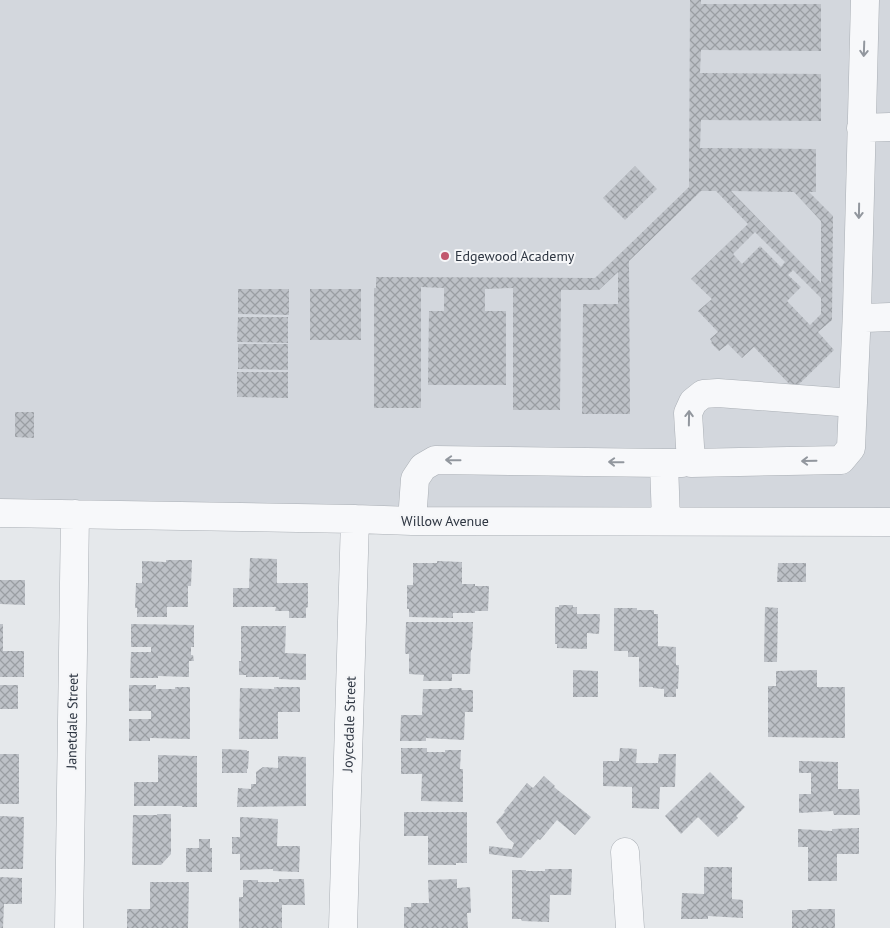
<svg xmlns="http://www.w3.org/2000/svg" width="890" height="928" viewBox="0 0 890 928" font-family="'PT Sans',sans-serif">
<style>
.built{fill:#d3d7dd}
.building{fill:url(#building-cross-hatch);fill-rule:evenodd}
.lines{fill:none;stroke-linecap:round;stroke-linejoin:round}
.minor-casing{stroke:#aaafb5;stroke-width:29}
.minor{stroke:#f7f8fa;stroke-width:28}
.oneway{stroke:#92979e}
.poi-dot{fill:#c2586e;stroke:#f5f6f8;stroke-width:2}
.labels{text-anchor:middle;dominant-baseline:central;stroke-width:4;stroke-linejoin:round;paint-order:stroke}
.poi-label{font-size:14px;fill:#2e3642;stroke:#f5f6f8;text-anchor:start}
.street-label{font-size:14px;fill:#2e3642;stroke:#f5f6f8}
</style>
<defs>
<pattern id="building-cross-hatch" width="8" height="8" patternUnits="userSpaceOnUse" patternTransform="scale(1.25)"><rect width="8" height="8" fill="#bdc1c7"/><path d="M0 0l8 8M0 8l8-8" fill="none" stroke="#9a9ea3"/></pattern>
</defs>
<rect width="100%" height="100%" fill="#e5e8eb"/>
<!-- built -->
<path class="built" d="M0,0H890V522L0,513Z"/>
<!-- building -->
<path class="building" d="M690,0H701V4H821V51L701,50L700,73L821,74V121L701,120L700,148L816,149V192H809L833,216L832,320L818,332L834,350L794,389L754,347L742,358L728,344L719,351L711,343L712,342L710,339L718,332L698,311L712,299L691,279L748,224L716,191H701L629,261L630,414H582L583,304H618V272L599,290H561L560,410H513V288L485,289V311H506V385H428L429,311H444V288L421,287V408H374V288H376V277L595,278L689,187ZM731,191L794,192L821,221V283ZM755,232L785,262L781,267L760,246L742,264L733,254ZM793,270L821,298V314L810,325L787,301L801,287L788,275Z
M635,166L657,189L625,220L603,198Z
M238,289H289V315L238,314Z
M310,289H361V340H310Z
M238,317H288V343L237,342Z
M238,344H288V370L238,369Z
M237,372H288V398L237,397Z
M15,412H34V438L15,437Z
M250,558L277,559V583H308V607L306,608V618H289V611H275L276,607H233V588H249Z
M166,560H192L191,586H188V607H167V617H137V608H135L136,583H142V561L166,562Z
M437,561L462,562V584H475V586H489L488,611H475V613H453V618L409,617V609H407V585H413V563H437Z
M778,563H806V582H777Z
M0,580H25V605L0,604Z
M559,605H573V607H577V614H600L599,634L587,633V649L557,648V644H555V607H559Z
M765,607L778,608L777,662H764Z
M614,608H637V610H654V614H658V646L676,647V665H679L678,689H676V697H664V689L653,688V687H639V657H628V651H614Z
M406,622H473L472,650H471L470,674H452V681H423L424,675L409,674V654H406L405,653Z
M0,624H3V651H24V677H0Z
M131,624L194,625V647H191V655H193L194,661H189V677L158,676V678H130L131,652H151V647H131Z
M241,626H286L285,653L306,654V680L279,679V677H246V675H239V661H241Z
M573,670L598,671V697H573Z
M817,670V687H845V738L768,737V686H776V671Z
M0,685H18V709H0Z
M129,685H156V689H175V687H190V739L150,738V741H129V719H151V711H129Z
M274,687H300V712H278V739H239L240,688L274,689Z
M450,688H461L462,690H473V712H465L464,740L426,738V741H400L401,715H422L423,689H449Z
M401,748H427V752H445V750H461L460,769H463V802L421,801L422,774H401Z
M620,748L637,749L636,763H658L659,754H676L675,787H660L659,809L632,808V787L603,786V761H619Z
M222,749L247,750V751H249L248,769H247V773H222Z
M0,754H19V804H0Z
M158,755L197,756V807H182V806H134V782H158Z
M278,756L306,757V806L237,807L238,788L251,789V784H256V772L263,767L278,768Z
M799,761L838,762V789H859L860,815H834L833,811L799,813V794H811V773H799Z
M710,772L745,807L736,816L738,818L718,837L698,817L681,834L665,816Z
M544,776L555,786L554,787L591,817L575,835L557,820L540,840L538,839L521,858L489,854V846L512,849L514,843L508,838L496,822L505,812L504,811L527,783L533,788Z
M404,812H467V863H456V865H428V836H404Z
M157,814H171V854L161,865H132L133,815H157Z
M0,816L24,817L23,869H0Z
M240,817L278,819L277,846H300L299,872L273,871V869L240,870V854H232V837H240Z
M859,828V854H837V881H808V847H798V829L832,831V829Z
M199,839H210V848H212V872H186V848H199Z
M704,867H732V899L743,900V918L708,916V919H681L682,893L704,894Z
M545,869H572L571,895H550L549,922L522,921L521,919H512V870H526V871H545Z
M0,877L22,878V904H4L3,928H0Z
M279,879H304L305,905H282V928H239V897H243V880H258V882H279Z
M457,879V888L470,887L471,913H467L468,928H404V907H411V903H429L428,880Z
M150,882H189L188,928H127V909H150Z
M807,909H835V928H792V910H807Z"/>
<g class="lines">
<!-- minor casing -->
<g class="minor-casing">
<path id="minor" d="M865,0L857,311L865,318L890,317
M861,128L890,127
M853,403L718,393L703,394L693,402L688,413L691,463L841,460L851,448L857,311
M0,513L355,519L412,521L890,522
M412,521L415,479L423,467L435,460L664,463
M666,521L664,463H682
M625,852L630,928
M69,928L75,514
M343,928L355,519"/>
</g>
<!-- minor -->
<use href="#minor" class="minor"/>
</g>
<!-- one-way arrows -->
<defs><path id="oneway-shaft" d="M-6 0H5M1.5-3L5.5 0L1.5 3" fill="none" stroke-width="1.6" stroke-linecap="round" stroke-linejoin="round" transform="scale(1.25)"/></defs>
<g class="oneway">
<use href="#oneway-shaft" transform="translate(864 49) rotate(92)"/>
<use href="#oneway-shaft" transform="translate(859 211) rotate(91)"/>
<use href="#oneway-shaft" transform="translate(689 418) rotate(-89)"/>
<use href="#oneway-shaft" transform="translate(453 460) rotate(-179)"/>
<use href="#oneway-shaft" transform="translate(809 461) rotate(179)"/>
<use href="#oneway-shaft" transform="translate(616 462) rotate(-179)"/>
</g>
<!-- markers -->
<circle class="poi-dot" cx="445" cy="256" r="5"/>
<g class="labels">
<!-- poi labels -->
<g class="poi-label">
<text x="455" y="256">Edgewood Academy</text>
</g>
<!-- street labels -->
<g class="street-label">
<text x="445" y="521">Willow Avenue</text>
<text transform="translate(72 721) rotate(-89)">Janetdale Street</text>
<text transform="translate(349 724) rotate(-88)">Joycedale Street</text>
</g>
</g>
</svg>
